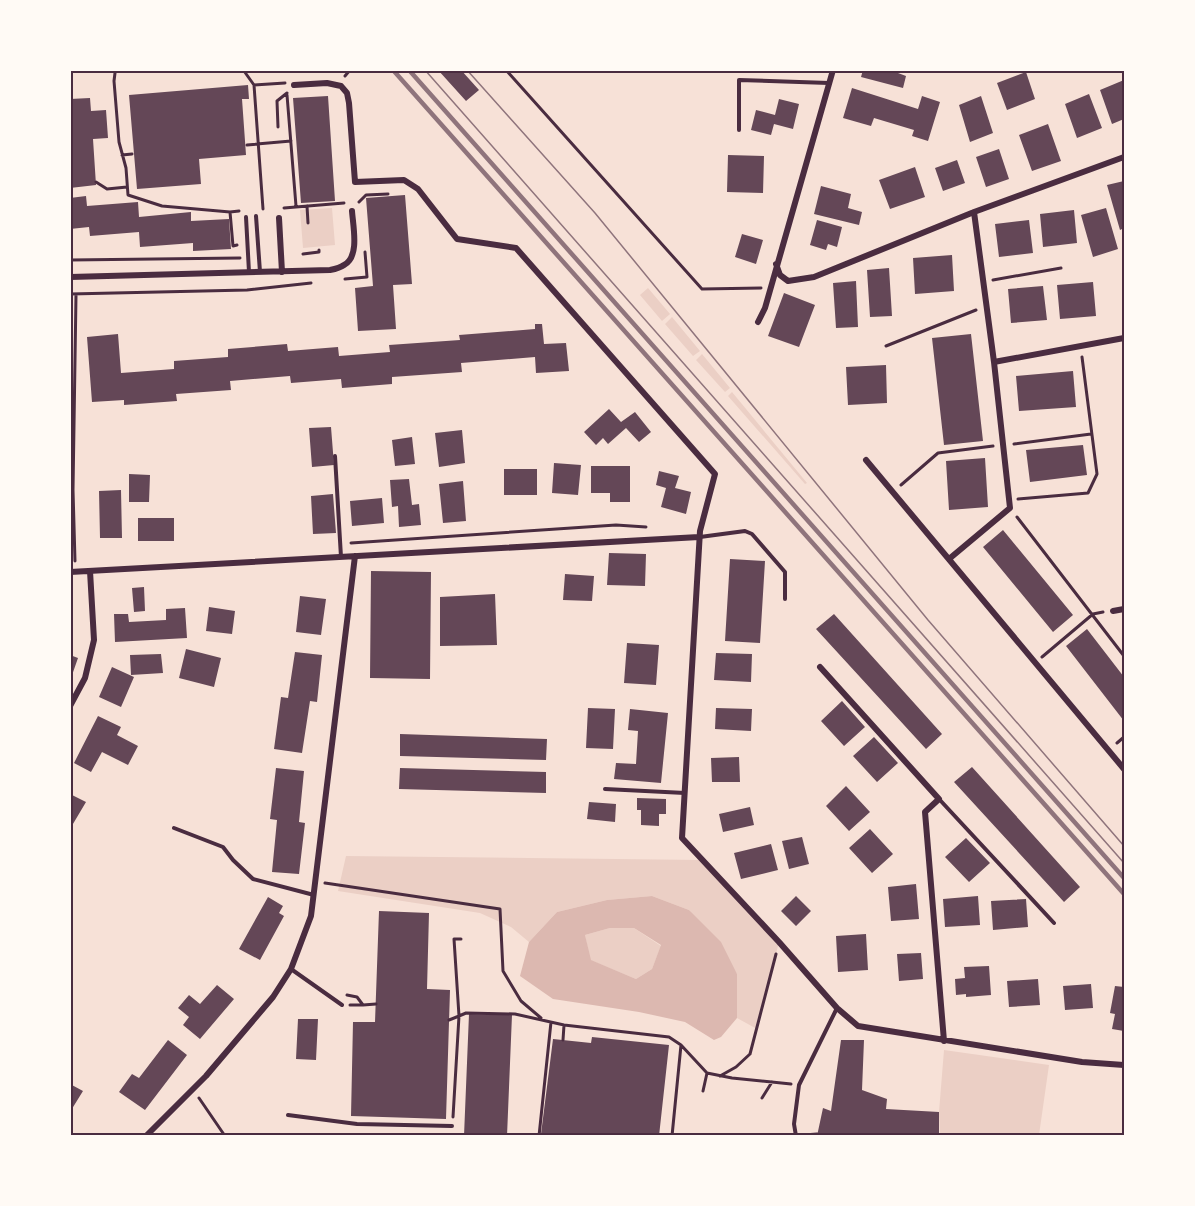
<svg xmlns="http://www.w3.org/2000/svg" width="1195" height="1206" viewBox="0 0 1195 1206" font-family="'Sofia Sans Condensed',sans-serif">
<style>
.green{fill:#ebcfc5}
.water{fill:#dcb8b0;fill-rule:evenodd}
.building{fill:#644757}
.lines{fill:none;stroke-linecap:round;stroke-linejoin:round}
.path{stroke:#4a2c40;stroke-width:3}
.service{stroke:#4a2c40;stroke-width:4}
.minor{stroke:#4a2c40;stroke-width:6}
.tram{stroke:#8f747c;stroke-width:1.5}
.rail{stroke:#8f747c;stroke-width:4.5}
.neatline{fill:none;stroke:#4a2c40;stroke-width:2}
</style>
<rect width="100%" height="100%" fill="#f7e1d7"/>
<!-- green -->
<path class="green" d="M332,208L335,245L303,248L300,210Z
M648,288L670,314L662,321L640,295Z
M672,317L700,351L693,356L665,324Z
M702,354L730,388L725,392L696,360Z
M732,392L807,483L805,484L728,396Z
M346,856L701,860L779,942L757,1029L737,1018V974L689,910L652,896L607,900L557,912L529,942L511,927L480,913L338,891Z
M610,928H634L661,946L652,969L636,979L590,960L585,935Z
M944,1050L1049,1065L1039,1135L940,1136L939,1112Z"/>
<!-- water -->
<path class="water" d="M652,896L689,910L721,942L737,974V1018L721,1037L714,1040L685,1022L639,1012L553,999L520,976L529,942L557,912L607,900ZM610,928H634L661,945L652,969L636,979L591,960L585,935Z"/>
<!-- building -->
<path class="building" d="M438,70H461L479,90L466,101Z
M863,70H890L906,76L903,88L861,77Z
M1026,72L1035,99L1007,110L997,83Z
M1124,80V119L1112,124L1100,90Z
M248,85L249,99H242L246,155L199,159L201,184L137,189L129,95Z
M852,88L918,109L922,96L940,102L928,141L912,136L914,130L874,118L871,126L843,118Z
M1089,94L1102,128L1077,138L1065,104Z
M328,96L335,201L301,203L293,98Z
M981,96L993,133L970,142L959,105Z
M90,98L91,111L106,110L108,138L93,139L96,185L70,188V99Z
M779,99L799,104L793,129L774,124L771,135L751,130L756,110L775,115Z
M1048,124L1061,161L1032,171L1019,135Z
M999,149L1009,179L986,187L976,157Z
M728,155L764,156L763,193L727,192Z
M957,160L965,183L943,191L935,168Z
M915,167L925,197L890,209L879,180Z
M1124,181V228L1120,230L1107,185Z
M821,186L851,194L848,208L862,212L859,225L814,214Z
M405,195L412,284L393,285L396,329L358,331L355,288L373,286L366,198Z
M86,196L87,206L138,202L139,217L191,212V221L229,219L231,249L193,251V243L140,247L139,232L90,236L89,227L70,229V198Z
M1106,208L1118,249L1093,257L1081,215Z
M1074,210L1077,243L1043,247L1040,214Z
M817,220L842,227L837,247L828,244L826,250L810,245Z
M1029,220L1033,253L999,257L995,224Z
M742,234L763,240L756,264L735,257Z
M952,255L954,291L915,294L913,258Z
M889,268L892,316L870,317L867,270Z
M856,281L858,327L836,328L833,283Z
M1093,282L1096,316L1060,319L1057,285Z
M1043,286L1047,320L1011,323L1008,289Z
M784,293L815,305L799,347L768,336Z
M535,324H542L544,344L566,343L569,371L536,373L535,357L461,363L462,372L392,377V384L342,388L341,379L291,383L290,376L230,381L231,390L176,394L177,401L124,405V400L92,402L87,337L118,334L121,373L174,369V361L228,357V349L287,344L288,351L338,347L339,356L390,352L389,345L460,340L459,335L535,329Z
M971,334L983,441L944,445L932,338Z
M886,365L887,403L848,405L846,367Z
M1073,371L1076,407L1019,411L1016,376Z
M609,409L621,422L635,412L651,432L639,442L626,428L608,444L603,438L596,445L584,432Z
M331,427L334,465L312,467L309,428Z
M462,430L465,463L439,467L435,433Z
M412,437L415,464L395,466L392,440Z
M1083,445L1087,475L1030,482L1026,450Z
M985,458L988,507L949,510L946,461Z
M554,463L581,465L578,495L552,493Z
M591,466H630V502H610V493H591Z
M504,469H537V495H504Z
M659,471L679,476L675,488L691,492L686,514L661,507L666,488L656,485Z
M129,474L150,475L149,502H129Z
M409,479L412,505L419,504L421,525L399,527L398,506L392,507L390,480Z
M463,481L466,521L443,523L439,484Z
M121,490L122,538H100L99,491Z
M333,494L336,533L313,534L311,496Z
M382,498L384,523L352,526L350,501Z
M138,518H174V541H138Z
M1003,530L1073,615L1053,632L983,547Z
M609,553L646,554L645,586L607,585Z
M730,559L765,561L760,643L725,641Z
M371,571L431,572L430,679L370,678Z
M565,574L594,576L592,601L563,600Z
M144,587L145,611L134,612L132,588Z
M495,594L497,645L440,646V597Z
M300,596L326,599L321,635L296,632Z
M209,607L235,611L232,634L206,631Z
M185,608L187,638L115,642L114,614H128L129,622L166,620V609Z
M834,614L942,734L926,749L816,629Z
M1087,629L1124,677V721L1066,646Z
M627,643L659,645L656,685L624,683Z
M186,649L221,658L214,687L179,678Z
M295,652L322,655L317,702L310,701L302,753L274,749L281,697L288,698Z
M716,653L752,654L751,682L714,680Z
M161,654L163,673L131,675L130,655Z
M70,655L78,658L71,678L70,677Z
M112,667L134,677L121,707L99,697Z
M842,701L865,727L844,746L821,721Z
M588,708L615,709L613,749L586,748Z
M716,708L752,709L751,731L715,729Z
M630,709L668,713L661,783L614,779L616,763L636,764L638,731L628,730Z
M98,716L121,727L117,735L138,746L128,765L102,752L91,772L74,763Z
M400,734L547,739L546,760L400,756Z
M874,737L898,763L877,782L853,756Z
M739,757L740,782H712L711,758Z
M972,767L1080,887L1064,902L954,782Z
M276,768L304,771L299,822L305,823L299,874L272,872L277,820L270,819Z
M400,768L546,772V793L399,789Z
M846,786L870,812L849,831L826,806Z
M70,794L86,802L70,829Z
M637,798L666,799V814H659V826L641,825V810H637Z
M589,802L616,804L615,822L587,819Z
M750,807L754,825L723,832L719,814Z
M870,829L893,854L872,873L849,848Z
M802,837L809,864L789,869L782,841Z
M966,838L990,863L969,882L945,857Z
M771,844L778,870L741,879L734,853Z
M916,884L919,919L891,921L888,887Z
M796,896L811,911L796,926L781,911Z
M978,896L980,925L945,927L943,899Z
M268,897L283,906L279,913L284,916L260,960L239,949Z
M1026,899L1028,927L993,930L991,901Z
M379,911L429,913L427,989L450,990L446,1119L351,1116L353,1022H375Z
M866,934L868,970L838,972L836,936Z
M921,953L923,979L899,981L897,954Z
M989,966L991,995L966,997V994L956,995L955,979L965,978L964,967Z
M1038,979L1040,1005L1009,1007L1007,981Z
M1091,984L1093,1008L1065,1010L1063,986Z
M217,985L234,999L200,1039L183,1025L189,1017L178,1008L189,995L200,1004Z
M1115,986L1124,987V1031L1112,1029L1115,1014L1110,1013Z
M469,1014L512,1015L507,1136H464Z
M298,1019H318L316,1060L296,1059Z
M592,1037L669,1045L659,1136L541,1134L553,1039L591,1043Z
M168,1040L187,1055L145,1110L119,1092L132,1074L139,1078Z
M841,1040H864L862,1090L887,1099L886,1109L939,1112V1136H817L823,1108L831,1111Z
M70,1084L83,1091L70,1112Z"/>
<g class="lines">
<!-- path -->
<path class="path" d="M506,70L702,289L761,288
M244,71L254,85L263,209
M115,73L114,81L119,142L126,168L128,195L162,206L230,212
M345,76L350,70
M254,85L285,83
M287,95L296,206
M278,127L277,101L287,93
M247,145L291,141
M122,155L132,154
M96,182L107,189L127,187
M359,202L366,195L388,194
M307,206L308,223
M284,208L344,203
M237,245L233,246L230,212L239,211
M303,254L319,252V250
M70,260L240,258
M345,279L367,277L365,252
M993,280L1061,268
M70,294L247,290L311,283
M886,346L976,310
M1014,444L1091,434
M901,485L938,453L993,446
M1018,499L1088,493L1097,474L1082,357
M1017,517L1124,656
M351,543L616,525L646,527
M75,561L73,490L76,295
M1042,657L1093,614L1103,612
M1117,743L1124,737
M325,883L500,909L503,971L521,1001L541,1018
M347,995L357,997L363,1005L376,1004
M350,1005H363
M449,1020L459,1016L454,939H461
M563,1040L564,1025
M720,1076L736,1067L750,1054L776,954
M703,1091L707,1073
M199,1098L225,1136
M762,1098L772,1082
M453,1117L459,1016L466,1013L515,1014L564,1025L669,1037L681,1045L707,1073L732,1078L791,1084
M804,1135L817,1134
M539,1136L551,1022
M672,1136L681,1045"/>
<!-- service -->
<path class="service" d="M739,130V80L829,83
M256,216L260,272
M246,217L249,272
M335,456L341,557
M700,537L745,531L752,534L785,572V599
M605,789L685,793
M939,799L1054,923
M174,828L223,847L233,860L253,879L314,895
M291,969L342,1005
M288,1115L357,1124L452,1126
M796,1136L794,1124L799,1085L837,1008"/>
<!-- minor -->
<path class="minor" d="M294,85L327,83L341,86L347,93L349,103L355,182L404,180L418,189L457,239L516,248L715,474L700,531L682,838L779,942L837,1008L858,1026L1082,1062L1124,1065
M279,218L282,272
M776,264L780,275L788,281L814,277L974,212L1124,157
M70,277L330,270C335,269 340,268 344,265C360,257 353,226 352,211
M758,322L765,308L833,70
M994,362L1124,338
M866,460L1124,769
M949,559L1010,508L994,362L974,212
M70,572L699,537
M1113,611L1124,609
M820,667L939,799L925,812L944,1041
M70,706L85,678L94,640L90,571
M146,1136L206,1076L273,997L291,969L311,916L355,556"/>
<!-- tram -->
<path class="tram" d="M425,70L1124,863
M467,70L595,213L928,620L1124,846"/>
<!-- rail -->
<path class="rail" d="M393,70L1124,894
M409,70L1124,878"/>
</g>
<!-- border -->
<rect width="1195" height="1206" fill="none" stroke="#fffaf5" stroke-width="144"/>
<rect x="72" y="72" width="1051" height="1062" class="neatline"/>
</svg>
